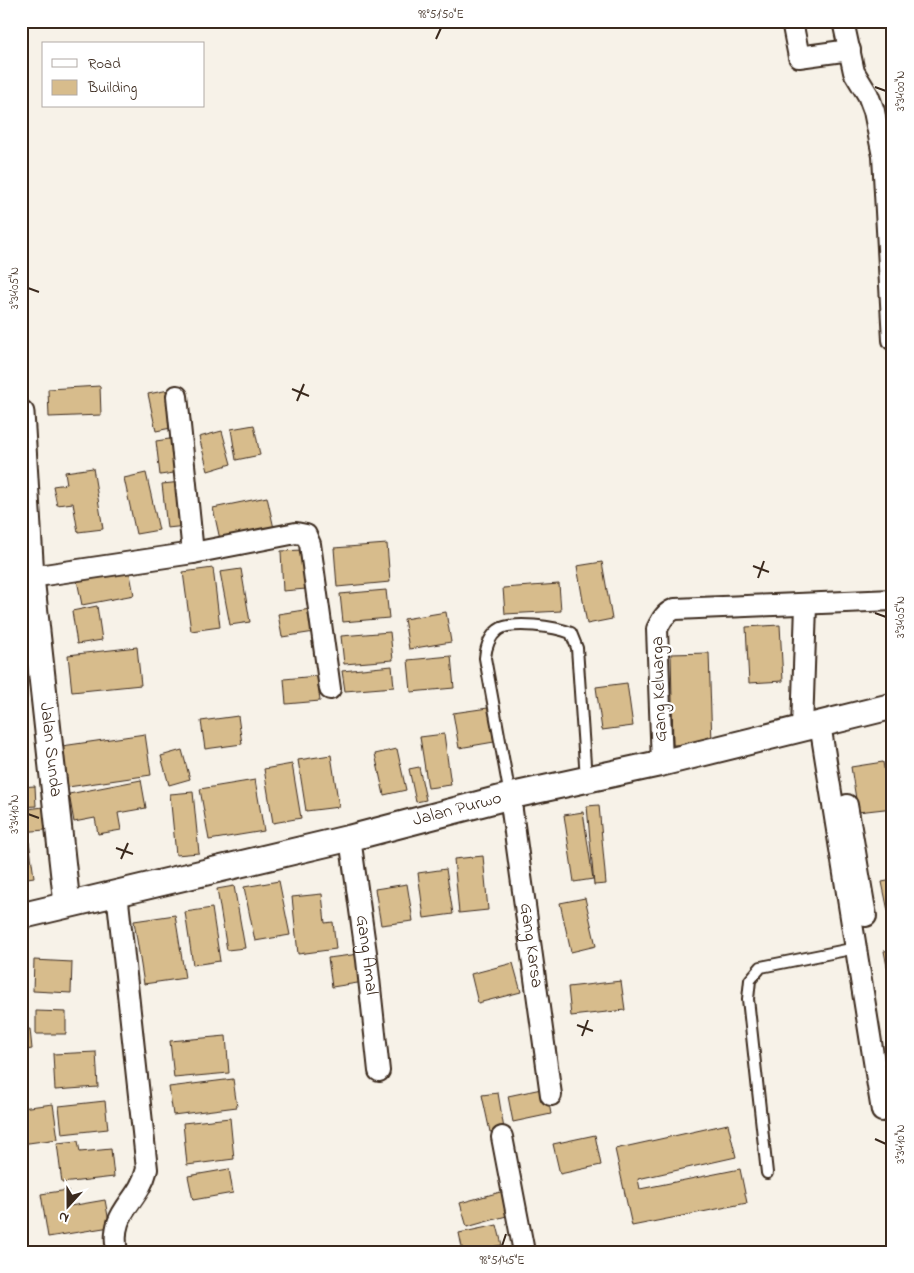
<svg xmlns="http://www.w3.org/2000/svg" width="914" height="1273" viewBox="0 0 914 1273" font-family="'Indie Flower',sans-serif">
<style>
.building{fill:#d7bc8c;stroke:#3b2a1e}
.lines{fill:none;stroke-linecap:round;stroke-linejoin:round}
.service-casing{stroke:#3b2a1e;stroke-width:14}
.minor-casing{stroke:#3b2a1e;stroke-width:24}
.tertiary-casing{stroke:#3b2a1e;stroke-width:29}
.service{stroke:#fff;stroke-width:10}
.minor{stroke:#fff;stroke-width:20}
.tertiary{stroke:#fff;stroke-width:25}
.ticks{fill:none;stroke:#3b2a1e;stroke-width:2}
.labels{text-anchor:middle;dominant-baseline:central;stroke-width:4.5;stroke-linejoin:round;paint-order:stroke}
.street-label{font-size:18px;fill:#3b2a1e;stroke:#fff}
.neatline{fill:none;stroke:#3b2a1e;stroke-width:2}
.ticks-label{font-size:12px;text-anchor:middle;fill:#3b2a1e}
</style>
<rect width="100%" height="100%" fill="#f7f2e8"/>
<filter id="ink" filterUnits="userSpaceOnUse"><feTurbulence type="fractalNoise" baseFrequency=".02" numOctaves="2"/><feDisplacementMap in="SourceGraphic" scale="10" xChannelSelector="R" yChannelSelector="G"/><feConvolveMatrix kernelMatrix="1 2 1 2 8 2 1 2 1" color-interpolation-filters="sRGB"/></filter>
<g filter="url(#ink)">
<!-- building -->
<path class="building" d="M100,386L101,415L49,417L48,389Z
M169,390L176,427L156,431L148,394Z
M254,425L260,455L236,460L231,429Z
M222,431L231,464L208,471L199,437Z
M176,438L181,472L160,475L156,441Z
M93,468L103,529L78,532L73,503L57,505L53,486L67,484L65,472Z
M146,473L159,530L136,534L124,478Z
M182,482L186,526L167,528L162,484Z
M267,497L275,533L221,544L213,508Z
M387,544L390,582L337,587L334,548Z
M303,550L306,589L283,591L281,551Z
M602,562L612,619L587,624L577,566Z
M128,564L134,595L82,605L76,575Z
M213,568L220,627L191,631L183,572Z
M241,569L250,622L230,625L220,572Z
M559,584L561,611L505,614L503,588Z
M386,590L389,618L343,622L340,594Z
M97,606L102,640L77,644L72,611Z
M317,608L321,631L282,637L278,614Z
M446,612L451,642L409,649L404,619Z
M780,625L783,681L749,683L746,627Z
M390,632L393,660L344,664L341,636Z
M137,647L141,685L72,692L68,655Z
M709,653L712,744L673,745L671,654Z
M451,656L454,688L411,692L408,660Z
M392,666L394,687L345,691L342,671Z
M317,676L320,701L286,704L284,679Z
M627,683L633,726L602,730L596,687Z
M488,708L494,742L459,748L453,713Z
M238,716L242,744L205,749L201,721Z
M145,734L151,775L68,787L62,746Z
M444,734L451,785L428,788L420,737Z
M397,749L406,790L384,795L375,754Z
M182,750L190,779L169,785L161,756Z
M331,755L339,807L306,811L298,760Z
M883,762L888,792L893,791V808L858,812L851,767Z
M292,764L301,818L273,823L264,769Z
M419,767L426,800L416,802L409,769Z
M141,780L146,808L118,813L121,830L98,834L95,818L74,822L69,794Z
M255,780L264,831L209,840L200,789Z
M35,786L36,806L21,807V787Z
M193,792L199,853L176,855L170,794Z
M599,805L606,884L594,885L587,806Z
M43,807L45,830L21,832V810Z
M583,812L593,879L574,882L564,815Z
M28,834L34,877L21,879V835Z
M483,856L488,910L459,913L454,859Z
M446,869L453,914L424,918L418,873Z
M893,880V910L888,911L882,882Z
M279,881L290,935L255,941L244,887Z
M407,884L413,921L381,925L375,889Z
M234,886L245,948L227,950L217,889Z
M322,894L325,923L333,922L336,949L298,954L292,897Z
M585,898L596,946L571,952L560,903Z
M212,908L220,961L193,965L185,912Z
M175,915L185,978L144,984L134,921Z
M893,950V997L884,951Z
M359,954L364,982L332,987L328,958Z
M34,960L72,962L71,993L33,991Z
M513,963L521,992L478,1003L471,974Z
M21,965H25L24,1014H21Z
M621,981L625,1010L571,1016L568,987Z
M36,1011L66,1012V1034H36Z
M30,1029L32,1049L21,1051V1030Z
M226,1036L229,1073L174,1078L170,1041Z
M96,1052L98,1087L55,1090L53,1054Z
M233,1079L237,1107L173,1115L169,1087Z
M546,1088L551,1114L513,1122L508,1096Z
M498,1093L504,1129L490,1132L482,1095Z
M105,1101L108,1129L62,1134L59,1106Z
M53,1104L58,1139L21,1144V1108Z
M230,1118L234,1159L187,1165L183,1123Z
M728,1124L736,1157L638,1179L640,1189L740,1169L747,1203L632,1226L615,1149Z
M595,1135L601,1165L560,1174L553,1144Z
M78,1141L80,1152L111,1149L114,1177L62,1183L57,1143Z
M229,1169L233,1193L193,1200L188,1176Z
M68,1190L70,1206L105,1200L110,1227L48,1237L41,1194Z
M504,1191L510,1215L467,1227L460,1203Z
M497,1225L502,1245L463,1252L459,1233Z
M498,1247L500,1252H483Z"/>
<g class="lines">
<!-- service casing -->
<g class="service-casing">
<path id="service" d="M510,796L485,658C486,647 489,637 498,630C512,620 556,627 571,633L577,648L586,779
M767,1173L748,999L750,980L761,967L856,948"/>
</g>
<!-- minor casing -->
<g class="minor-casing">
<g id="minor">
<path d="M792,21L799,57L850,50"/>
<path d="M843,21L854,72L868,95L874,111L883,156L893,340"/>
<path d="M193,553L296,533L306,535L310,544L330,689"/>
<path d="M31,577L193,553L177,396"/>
<path d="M820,724L882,1111"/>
<path d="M802,729L806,605"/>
<path d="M662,763L657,629C662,619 665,613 675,609L893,600"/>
<path id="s1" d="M510,796L551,1095"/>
<path d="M847,805L866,916"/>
<path id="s2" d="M350,838L367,960L379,1071"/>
<path d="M117,892L147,1169C138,1205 109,1210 117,1252"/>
<path d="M502,1137L524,1252"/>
</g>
</g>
<!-- tertiary casing -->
<g class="tertiary-casing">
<g id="tertiary">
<path id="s3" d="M21,413L31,577L67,904"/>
<path id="s4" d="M21,916L350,838L510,796L662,763L893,706"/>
</g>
</g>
<!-- service -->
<use href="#service" class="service"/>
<!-- minor -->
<use href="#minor" class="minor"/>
<!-- tertiary -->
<use href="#tertiary" class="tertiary"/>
</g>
</g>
<!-- ticks -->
<path class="ticks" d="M436,39L441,28M875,87L886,91M28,288L39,292M292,389L309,396M297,401L304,384M753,566L769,572M758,578L764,561M875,613L886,617M28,814L39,818M116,848L133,854M121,859L128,843M577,1025L593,1031M582,1036L588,1020M875,1139L886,1144M502,1246L506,1234"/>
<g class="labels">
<!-- street labels -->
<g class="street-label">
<text transform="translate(660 689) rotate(-92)">Gang Keluarga</text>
<text stroke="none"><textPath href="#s3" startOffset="338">Jalan Sunda</textPath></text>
<text stroke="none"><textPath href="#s4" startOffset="449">Jalan Purwo</textPath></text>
<text stroke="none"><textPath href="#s1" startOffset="151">Gang Karsa</textPath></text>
<text stroke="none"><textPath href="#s2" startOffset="118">Gang Amal</textPath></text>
</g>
</g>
<!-- margin -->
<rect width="914" height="1273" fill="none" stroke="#fff" stroke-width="55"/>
<!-- legend -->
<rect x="42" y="42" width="162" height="65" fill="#ffffff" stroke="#b1aaa5"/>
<rect x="52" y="59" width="25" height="8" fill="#ffffff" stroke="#b1aaa5"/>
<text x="88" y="68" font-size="15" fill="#3b2a1e">Road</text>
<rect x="52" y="80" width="25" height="15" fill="#d7bc8c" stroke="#b1aaa5"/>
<text x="88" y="92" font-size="15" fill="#3b2a1e">Building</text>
<!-- north arrow -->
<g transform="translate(68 1206) rotate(201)" stroke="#ffffff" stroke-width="4" paint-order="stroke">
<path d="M0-4L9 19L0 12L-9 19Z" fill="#3b2a1e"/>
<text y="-8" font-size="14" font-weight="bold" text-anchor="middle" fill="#3b2a1e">N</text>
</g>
<rect x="28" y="28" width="858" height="1218" class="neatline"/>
<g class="ticks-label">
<text x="441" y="18">98°51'50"E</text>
<text transform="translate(900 91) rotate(-90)" y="4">3°34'00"N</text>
<text transform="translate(14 288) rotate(-90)" y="4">3°34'05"N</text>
<text transform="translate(900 617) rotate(-90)" y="4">3°34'05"N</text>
<text transform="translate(14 814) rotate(-90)" y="4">3°34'10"N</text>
<text transform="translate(900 1144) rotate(-90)" y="4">3°34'10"N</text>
<text x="502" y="1264">98°51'45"E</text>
</g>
</svg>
